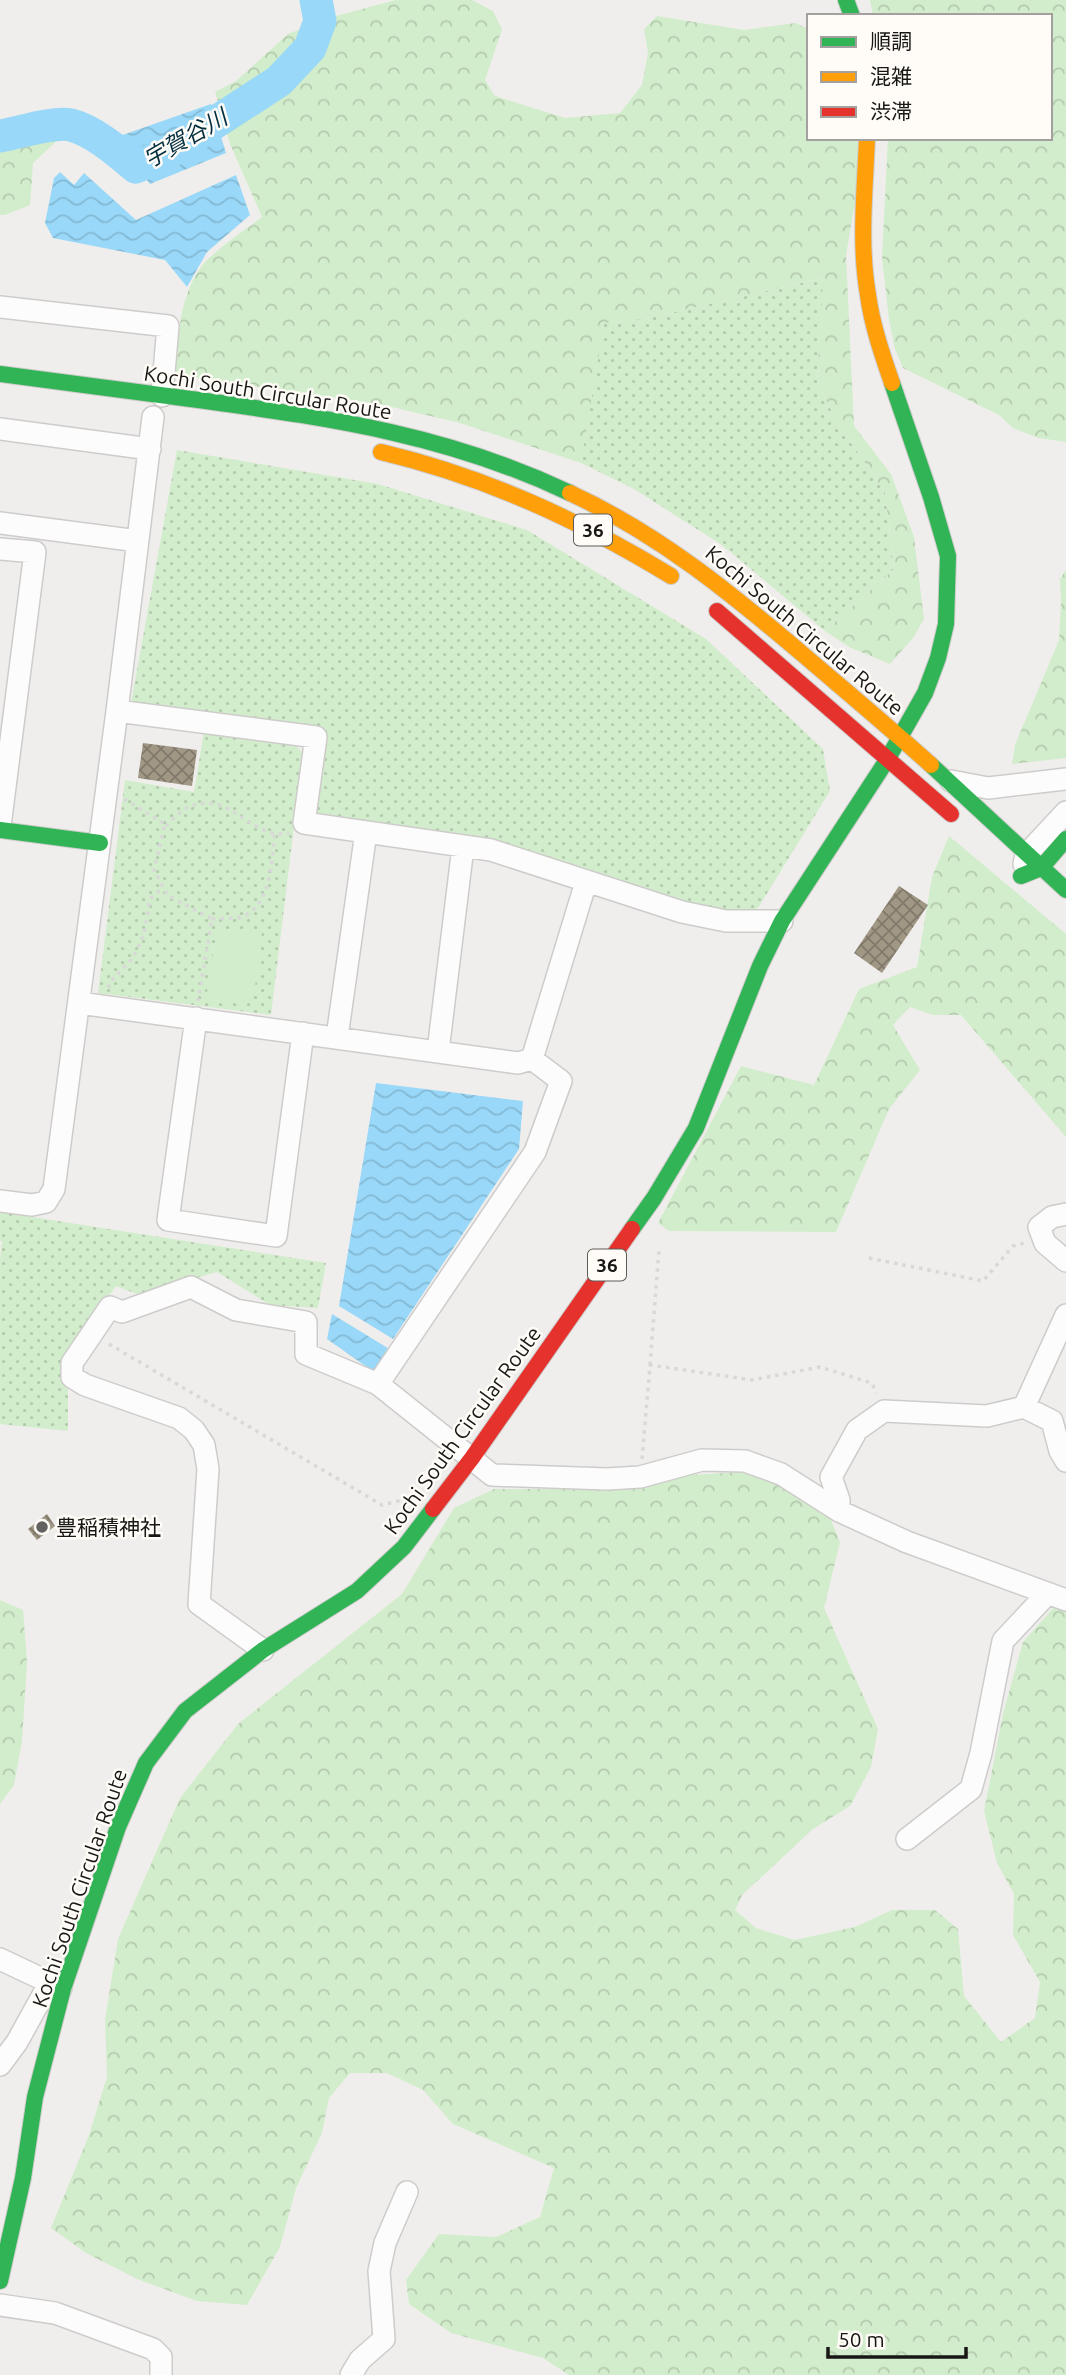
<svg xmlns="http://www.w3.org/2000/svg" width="1066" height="2375" viewBox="0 0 1066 2375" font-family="Ubuntu,'Noto Sans JP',sans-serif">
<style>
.grass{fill:url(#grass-dots)}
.forest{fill:url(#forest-crowns)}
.pitch{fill:#d2edcb}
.water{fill:url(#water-waves)}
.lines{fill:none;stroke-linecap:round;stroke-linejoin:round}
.river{stroke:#99d8f8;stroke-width:33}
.building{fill:url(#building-cross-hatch)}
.street-casing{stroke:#cecccb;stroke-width:24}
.fast-casing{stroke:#cecccb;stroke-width:18}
.slow-casing{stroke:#cecccb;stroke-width:18}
.jam-casing{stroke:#cecccb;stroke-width:18}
.path{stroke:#d8d8d8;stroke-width:3.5;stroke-dasharray:3.5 5;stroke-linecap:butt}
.street{stroke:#fdfcfc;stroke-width:21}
.fast{stroke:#30b455;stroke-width:16}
.slow{stroke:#ff9f0a;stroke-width:16}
.jam{stroke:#e5322d;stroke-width:16}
.poi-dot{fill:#646260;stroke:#fffcf7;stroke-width:2.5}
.labels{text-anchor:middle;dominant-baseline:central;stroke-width:5;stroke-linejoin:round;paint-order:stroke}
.shield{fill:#fffcf7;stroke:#5d5c59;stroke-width:2}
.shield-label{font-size:19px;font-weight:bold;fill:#181715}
.street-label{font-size:21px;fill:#181715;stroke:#fffcf7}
.poi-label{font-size:21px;fill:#181715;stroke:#fffcf7;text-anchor:start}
.water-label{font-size:23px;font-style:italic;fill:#032e40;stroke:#fffcf7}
</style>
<defs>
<pattern id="grass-dots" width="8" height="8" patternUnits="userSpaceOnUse" patternTransform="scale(1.75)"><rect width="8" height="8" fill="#d2edcb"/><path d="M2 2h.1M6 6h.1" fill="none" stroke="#b4caad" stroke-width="1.8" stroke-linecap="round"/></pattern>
<pattern id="forest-crowns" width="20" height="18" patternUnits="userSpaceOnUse" patternTransform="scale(1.75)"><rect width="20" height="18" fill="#d2edcb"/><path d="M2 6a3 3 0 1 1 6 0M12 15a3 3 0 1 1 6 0" fill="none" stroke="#b4caad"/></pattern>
<pattern id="water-waves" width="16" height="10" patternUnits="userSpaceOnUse" patternTransform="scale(1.75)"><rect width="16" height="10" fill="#99d8f8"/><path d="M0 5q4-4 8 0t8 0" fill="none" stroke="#83b9d4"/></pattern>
<pattern id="building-cross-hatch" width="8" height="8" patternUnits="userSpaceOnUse" patternTransform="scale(1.75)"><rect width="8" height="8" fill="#a09784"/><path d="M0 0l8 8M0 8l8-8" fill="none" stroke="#817a6b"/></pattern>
</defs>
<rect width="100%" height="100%" fill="#f0eeec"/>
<!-- grass -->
<path class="grass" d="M824,278L817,381L837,422L885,492L894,569L825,631L722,545L634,489L581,463L603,323L639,320Z
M177,450L378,484L527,530L706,639L823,749L830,791L758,908L742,915L313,816L322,730L131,703Z
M204,731L291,741L303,753L271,1015L98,993L125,780L194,792Z
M0,1212L326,1263L318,1308L270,1305L217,1272L137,1294L116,1286L68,1352V1431L0,1424V1260L2,1241H0Z"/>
<!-- forest -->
<path class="forest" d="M396,0H472L493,11L502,29L485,80L495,96L565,118L620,113L642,85L648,53L644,29L657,16L744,30L795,23L809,29V138H858L860,174L846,255L854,426L891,474L914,537L924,619L913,638L890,664L849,647L825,631L894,569L885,492L837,422L817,381L823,278L639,320L604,323L581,463L460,423L379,404L175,375C178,338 179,291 206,261C222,245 244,231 262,217L230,144L215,92L236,81L288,34L328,18Z
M870,0H1066V442L1039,438L1013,428L999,415L903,368L895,349L889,320L882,258L888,138H1050V16H873Z
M50,134L60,138L33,163L30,205L5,215H0V146Z
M1066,570V758L1012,764L1015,745L1059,640L1061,600L1060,579Z
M949,836L1066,934V1137L961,1015H933L910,1007L893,1025L920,1070L889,1109L836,1232L669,1231L658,1223L741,1066L814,1085L859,989L917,967L932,877Z
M740,1472L786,1485L824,1503L840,1542L824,1608L878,1729L871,1767L850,1806L813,1829L742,1895L735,1910L756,1928L794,1940L855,1927L892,1910H935L958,1929L964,1996L1001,2042L1035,2018L1040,1982L1013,1935L1014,1894L997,1863L984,1811L1003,1714L1023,1642L1055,1606L1066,1609V2375H569L543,2358L451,2333L409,2304L406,2280L439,2234L496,2237L540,2217L554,2168L453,2124L423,2090L387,2073H350L329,2098L322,2133L296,2188L280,2247L247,2305L197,2301L137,2279L86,2253L51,2228L89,2135L107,2077L105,2020L118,1939L180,1798L238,1724L402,1594L454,1508L494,1489H564L656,1477Z
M0,1600L23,1610L27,1662L22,1741L14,1785L0,1804Z"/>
<!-- pitch -->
<path class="pitch" d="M217,929L262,932L253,1003L206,999Z"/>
<!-- water -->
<path class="water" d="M211,104L226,153L150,184L114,138Z
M60,172L74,185L84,173L136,220L236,175L250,215L207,252L187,287L165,260L53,238L45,223L54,178Z
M376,1083L523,1101L519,1149L393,1339L339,1306Z
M332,1314L391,1350L374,1372L327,1339Z"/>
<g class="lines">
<!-- river -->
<path class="river" d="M0,136C18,133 54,121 71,125C94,131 118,152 136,167L168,153L279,81L310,48L320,21L316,0"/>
</g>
<!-- building -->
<path class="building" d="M143,743L197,750L192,786L138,778Z
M899,886L928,905L882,973L854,953Z
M47,1514L55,1526L37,1540L28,1529Z"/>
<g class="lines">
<!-- street casing -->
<g class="street-casing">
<path id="street" d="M0,307L168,326L162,396
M0,429L150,449
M0,523L138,541
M0,549L35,552L0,826
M117,711L316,737L304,823L491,850L682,912L726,921H782
M951,781L988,788L1066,779
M1024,864L1026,855L1066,812
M79,1003L518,1063L532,1059L586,882
M196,1018L168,1220L276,1236L303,1033
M337,1037L366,832
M438,1051L463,847
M532,1059L561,1081L535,1152L378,1384L492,1475L607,1479L640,1477L702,1460L745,1461L781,1474L839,1511L907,1542L1066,1600
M0,1201L32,1205L46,1202L54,1189L117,711L153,417
M1066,1214L1052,1217L1039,1227L1045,1243L1066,1261
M1024,1407L1052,1421L1060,1451L1066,1461
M839,1511V1500L831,1477L857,1430L884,1411L987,1416L1024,1407L1066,1315
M263,1650L199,1604L208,1469L204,1445L194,1430L179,1418L85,1385L72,1377V1363L110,1307L122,1312L191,1287L236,1310L306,1322V1354L378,1384
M907,1839L971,1789L981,1753L1003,1641L1047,1594
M0,1959L61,1988
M0,2065L17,2042L49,1984
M0,2305L55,2313L153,2349L161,2357V2375
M351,2375L360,2360L384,2339L379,2271L385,2243L407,2192"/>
</g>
<!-- fast casing -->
<g class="fast-casing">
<path id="fast" d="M846,0L852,16
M0,374C69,383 137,392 206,401C336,419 450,436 570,493
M931,765L1066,890
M0,830L100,843
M1021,876L1041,868L1066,839
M632,1229L654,1198L696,1128L760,966L782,921L887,760L925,693L938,658L946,624L948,556L931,497L892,383
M0,2281L23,2178L35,2097L63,1989L118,1827L146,1763L185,1711L263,1650L357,1591L404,1547L433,1509"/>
</g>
<!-- slow casing -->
<g class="slow-casing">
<path id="slow" d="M867,138C865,190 859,243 868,295C872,325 882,354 892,383
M381,452C486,477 579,520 671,576
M570,493C659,534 732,594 806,657C848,693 890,728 931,765"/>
</g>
<!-- jam casing -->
<g class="jam-casing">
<path id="jam" d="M717,611L951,814
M433,1509L472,1458L632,1229"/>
</g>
<!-- path -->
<path class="path" d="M124,799L165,824L154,870L167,895L212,919L198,1001
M166,826C172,820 180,811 187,808C230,787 250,841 289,833
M212,919C222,918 237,920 246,915C272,900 272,858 275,832
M108,988L112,980L133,958L144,934L150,899L163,887
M869,1258L983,1281L1013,1246L1024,1243
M109,1344L382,1505L410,1498
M650,1365L659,1250
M642,1459L650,1365L752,1380L820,1367L872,1383L876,1393"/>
<!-- street -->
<use href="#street" class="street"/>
<!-- fast -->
<use href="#fast" class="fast"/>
<!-- slow -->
<use href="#slow" class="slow"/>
<!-- jam -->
<use href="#jam" class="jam"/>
</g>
<!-- markers -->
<circle class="poi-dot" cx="42" cy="1527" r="7"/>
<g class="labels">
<!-- shield labels -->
<g class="shield">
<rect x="574" y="514.5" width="38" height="31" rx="5"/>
<rect x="588" y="1249.5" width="38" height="31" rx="5"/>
</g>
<g class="shield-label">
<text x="593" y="530">36</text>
<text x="607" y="1265">36</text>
</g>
<!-- street labels -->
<g class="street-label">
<text transform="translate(268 392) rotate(9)">Kochi South Circular Route</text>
<text transform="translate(805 630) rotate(40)">Kochi South Circular Route</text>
<text transform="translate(462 1430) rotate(-54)">Kochi South Circular Route</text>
<text transform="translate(79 1888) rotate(-71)">Kochi South Circular Route</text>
</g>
<!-- poi labels -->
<g class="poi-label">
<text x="56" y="1527">豊稲積神社</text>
</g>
<!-- water labels -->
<g class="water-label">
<text transform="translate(185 138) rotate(-30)">宇賀谷川</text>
</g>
</g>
<!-- legend -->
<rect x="807" y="14" width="245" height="126" fill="#fffcf7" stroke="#a3a09d" stroke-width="2"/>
<rect x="821" y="37" width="35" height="10" fill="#30b455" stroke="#a3a09d" stroke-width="2"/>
<text x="870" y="49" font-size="21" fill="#181715">順調</text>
<rect x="821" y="72" width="35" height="10" fill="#ff9f0a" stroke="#a3a09d" stroke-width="2"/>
<text x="870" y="84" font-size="21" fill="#181715">混雑</text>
<rect x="821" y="107" width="35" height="10" fill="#e5322d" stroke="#a3a09d" stroke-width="2"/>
<text x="870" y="119" font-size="21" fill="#181715">渋滞</text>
<!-- scale -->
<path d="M828 2347v10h138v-10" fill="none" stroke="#181715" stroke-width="3.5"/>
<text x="838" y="2347" font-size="21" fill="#181715" stroke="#fffcf7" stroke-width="5" paint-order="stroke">50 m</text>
</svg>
